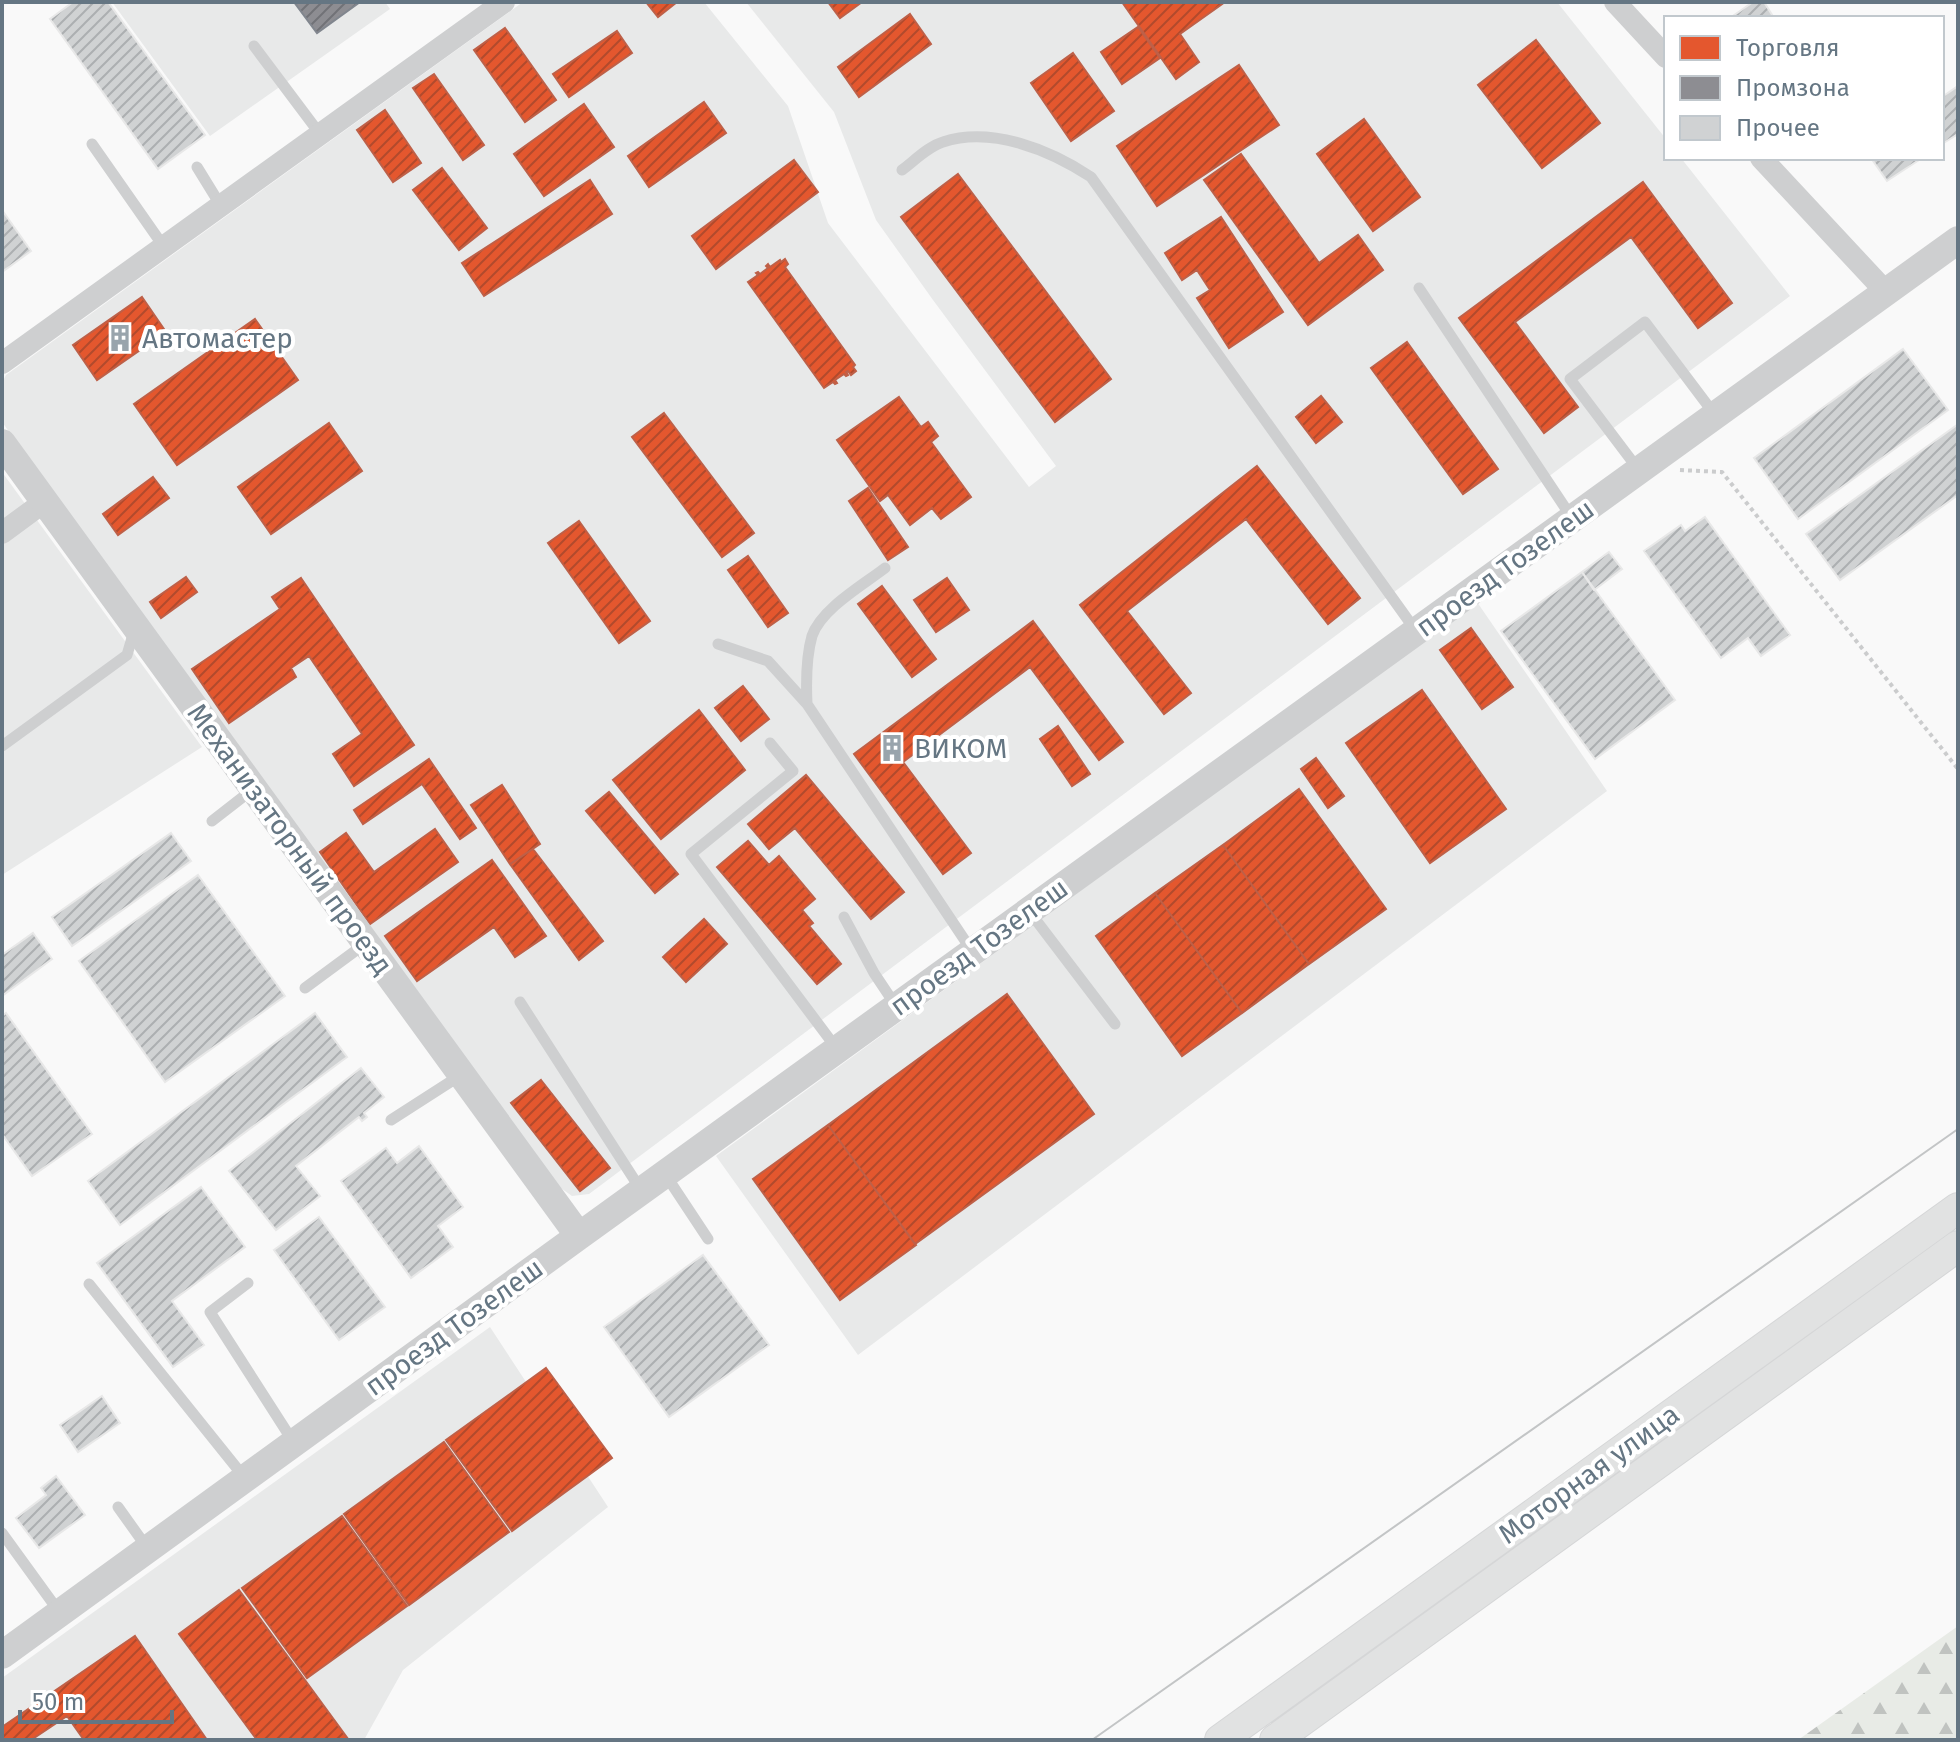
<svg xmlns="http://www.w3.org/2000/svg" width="1960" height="1742" viewBox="0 0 1960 1742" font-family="'Fira Sans',sans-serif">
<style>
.built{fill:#e8e9e9}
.forest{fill:url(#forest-firs)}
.shops{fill:url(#shops-hatch);stroke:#be6048;stroke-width:2}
.industry{fill:url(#industry-hatch);stroke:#81868e;stroke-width:2}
.building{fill:url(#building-hatch);stroke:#e8e8e8;stroke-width:2}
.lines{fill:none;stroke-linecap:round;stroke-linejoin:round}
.secondary-casing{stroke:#d5d6d7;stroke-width:32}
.path{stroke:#cbcccd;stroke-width:4;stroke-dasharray:4 4;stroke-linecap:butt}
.service{stroke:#cecfd0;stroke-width:11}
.minor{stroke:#cecfd0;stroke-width:22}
.tertiary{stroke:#cecfd0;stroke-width:28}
.secondary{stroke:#e1e2e2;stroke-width:30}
.tram{stroke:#c3c5c6;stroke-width:2}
.labels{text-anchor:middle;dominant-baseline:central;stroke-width:8;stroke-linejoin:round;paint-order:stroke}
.poi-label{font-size:28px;fill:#657683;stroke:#fff;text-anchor:start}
.street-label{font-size:28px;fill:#657683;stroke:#fff}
</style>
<defs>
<pattern id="forest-firs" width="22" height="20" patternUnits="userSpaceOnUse" patternTransform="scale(2)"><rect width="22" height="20" fill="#e8ebe6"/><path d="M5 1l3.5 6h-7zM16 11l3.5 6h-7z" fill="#c0c3c0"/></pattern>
<pattern id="shops-hatch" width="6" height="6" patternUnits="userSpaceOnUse" patternTransform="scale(2)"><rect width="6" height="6" fill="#e4572e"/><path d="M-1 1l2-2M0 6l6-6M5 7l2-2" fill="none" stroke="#b24a2c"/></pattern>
<pattern id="industry-hatch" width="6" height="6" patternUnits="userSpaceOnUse" patternTransform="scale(2)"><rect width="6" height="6" fill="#8d8d92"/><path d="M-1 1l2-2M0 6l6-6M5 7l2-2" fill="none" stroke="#717277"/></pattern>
<pattern id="building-hatch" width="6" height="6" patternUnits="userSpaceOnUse" patternTransform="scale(2)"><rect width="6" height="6" fill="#d0d2d3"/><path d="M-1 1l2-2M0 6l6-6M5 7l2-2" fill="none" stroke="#acafb1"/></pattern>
</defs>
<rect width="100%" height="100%" fill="#f9f9f9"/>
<!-- built -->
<path class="built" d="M112,2H385L390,9L210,136Z
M523,2H704L788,106L828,223L1029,487L1056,466L933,300L876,220L834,112L746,2H1557L1666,139V158H1681L1790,296L589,1194L572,1196L558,1186L2,422V383L6,375Z
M2,472L202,747L2,875Z
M1477,602L1607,791L858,1355L716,1156Z
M490,1327L608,1507L403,1670L364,1740H2V1678Z"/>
<!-- forest -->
<path class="forest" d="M1958,1626V1740H1798Z"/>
<!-- shops -->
<path class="shops" d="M646,2H677L658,17Z
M828,2H862L840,18Z
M1122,2H1225L1180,34L1199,62L1176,79Z
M910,14L931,44L859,97L838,67Z
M1138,27L1160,58L1122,84L1101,52Z
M505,28L556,100L525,122L474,50Z
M617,31L632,53L569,97L553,74Z
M1536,40L1600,123L1542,168L1478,85Z
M1073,53L1114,111L1071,141L1031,83Z
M1239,65L1279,125L1157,206L1117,146Z
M434,74L484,145L463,160L413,88Z
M704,102L726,133L649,187L628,156Z
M584,104L614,147L544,196L514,154Z
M385,110L421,163L393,182L357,130Z
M1364,119L1420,197L1373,231L1317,154Z
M1241,154L1319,263L1358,235L1383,270L1308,325L1204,180Z
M794,160L818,192L716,269L692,236Z
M442,168L487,228L459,250L413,190Z
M958,174L1111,379L1055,422L901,217Z
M590,180L612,214L484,296L462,263Z
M1643,182L1732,303L1698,328L1631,237L1515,322L1578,407L1544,433L1459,318Z
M1221,217L1283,312L1229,348L1197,298L1210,290L1197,270L1182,280L1165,253Z
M785,259L788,264L785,267L855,365L853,367L856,371L851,375L848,371L846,372L848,375L846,376L844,374L835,380L837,383L835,384L833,382L824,388L748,282L758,275L756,273L758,272L760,274L768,268L766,266L768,264L770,267L780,260L781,262Z
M142,297L166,332L97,380L73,345Z
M255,319L298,380L177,465L134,404Z
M1407,342L1498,469L1463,494L1371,368Z
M1321,396L1342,422L1316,443L1296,417Z
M899,397L921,427L928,422L938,436L931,442L971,497L941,519L932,508L910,525L888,495L880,501L837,440Z
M664,413L754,533L722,557L632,437Z
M329,423L362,471L271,534L238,487Z
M1257,466L1360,598L1328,624L1246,519L1127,611L1191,693L1164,714L1080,605Z
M153,477L169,498L118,535L103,514Z
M868,488L908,547L888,560L849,501Z
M579,521L650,621L619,643L548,543Z
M748,556L788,613L768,627L728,570Z
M186,577L197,592L161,618L150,602Z
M301,578L414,745L354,786L333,754L362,734L309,656L291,668L296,677L229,723L192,669L280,609L272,597Z
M947,578L969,610L936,632L914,600Z
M882,586L936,659L912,677L858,604Z
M1033,621L1123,742L1099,760L1030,667L903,762L971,853L943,874L854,754Z
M1471,628L1513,687L1482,709L1440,650Z
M743,686L769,719L741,741L715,708Z
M1422,690L1506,809L1430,863L1346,743Z
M699,710L745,770L661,839L613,780Z
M1058,726L1090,774L1072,786L1040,739Z
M1316,758L1344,796L1328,808L1301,769Z
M429,759L476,828L460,839L422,784L363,824L354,810Z
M806,775L904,892L871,919L795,828L769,849L748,824Z
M502,785L540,844L510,864L471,805Z
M1299,789L1386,909L1309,964L1223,845Z
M609,792L678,874L655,893L586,811Z
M435,829L458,862L370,924L320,852L346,833L374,872Z
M748,841L769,865L779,856L815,899L802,910L813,923L809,926L841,964L817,984L717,867Z
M1223,845L1309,964L1242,1013L1155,893Z
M533,849L603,941L579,960L510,864Z
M492,860L546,936L515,957L494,927L417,981L385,936Z
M1155,893L1242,1013L1182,1056L1096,936Z
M704,919L727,944L686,982L663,957Z
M1007,994L1094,1114L915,1244L828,1125Z
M541,1080L610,1168L580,1191L511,1103Z
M828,1125L916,1245L840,1300L753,1179Z
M546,1368L612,1458L512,1531L446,1440Z
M444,1442L509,1532L409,1605L344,1514Z
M342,1516L407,1606L307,1678L242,1588Z
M239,1590L348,1739L346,1740H257L179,1634Z
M135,1636L207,1740H84L67,1716L31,1740H2V1727Z"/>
<!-- industry -->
<path class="industry" d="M294,2H360L317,33Z"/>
<!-- building -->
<path class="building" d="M73,2H108L205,135L158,169L50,19Z
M1753,2H1764L1774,18H1730Z
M1958,86V134L1942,144V97Z
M1871,158H1922L1887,181Z
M2,210L31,251L2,272Z
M1903,349L1948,410L1798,519L1754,458Z
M1957,425L1958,495L1840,580L1806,534Z
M1705,517L1790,635L1761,656L1748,638L1721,658L1644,551L1681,525L1685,531Z
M1609,552L1622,569L1594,590L1582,572Z
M1582,572L1675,700L1595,759L1501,631Z
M171,833L191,861L72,946L52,917Z
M198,875L285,996L165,1082L79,961Z
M33,933L52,959L2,996V955Z
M6,1013L92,1134L32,1176L2,1134V1016Z
M315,1013L347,1057L120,1225L88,1181Z
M361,1068L384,1097L364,1113L367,1117L362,1121L359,1117L296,1166L320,1196L276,1230L229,1171Z
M419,1146L463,1207L438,1226L453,1247L411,1278L341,1181L386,1148L397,1163Z
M201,1187L245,1247L172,1301L204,1345L173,1367L97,1263Z
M319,1217L385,1307L339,1340L274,1250Z
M703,1255L769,1345L669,1417L604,1327Z
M102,1396L120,1423L78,1452L60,1425Z
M56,1476L85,1515L39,1548L16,1518L46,1495L41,1488Z"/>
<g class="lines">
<!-- secondary casing -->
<g class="secondary-casing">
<path id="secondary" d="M1220,1740L1958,1208
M1275,1740L1958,1246"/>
</g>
<!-- path -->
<path class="path" d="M1680,470L1722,472L1958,769"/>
<!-- service -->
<path class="service" d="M254,46L320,134
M92,144L164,247
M197,167L221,206
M902,170C914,161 929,146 943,142C992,126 1050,150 1091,177L1416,631
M1419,288L1572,518
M1638,469L1570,379L1645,322L1715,415
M885,568C863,585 821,609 812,636C806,657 806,682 807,704L972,951
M718,644L768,661L807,704
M770,743L793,771L691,854L837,1049
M2,746L127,655L134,631
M212,821L253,789
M1029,911L1115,1024
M844,917L874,973L896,1006
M305,988L366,943
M520,1002L641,1190
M391,1120L461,1075
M665,1174L708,1239
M248,1283L210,1312L294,1443
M89,1284L244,1477
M118,1507L148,1549
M2,1533L60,1613"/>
<!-- minor -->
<path class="minor" d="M1615,2L1666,57
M1761,158L1886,292
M2,363L504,2
M2,533L44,502"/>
<!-- tertiary -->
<path class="tertiary" d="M2,443L579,1236
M2,1655L579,1236L1958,240"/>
<!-- secondary -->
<use href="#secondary" class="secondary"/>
<!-- tram -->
<path class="tram" d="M1092,1740L1958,1129"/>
</g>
<!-- icons -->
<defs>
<g id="building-bare" transform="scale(2.16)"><path d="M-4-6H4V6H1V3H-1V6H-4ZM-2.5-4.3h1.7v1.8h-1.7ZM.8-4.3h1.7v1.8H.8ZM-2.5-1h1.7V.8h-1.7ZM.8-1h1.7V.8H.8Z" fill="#99a4ac" stroke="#fff" stroke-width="2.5" paint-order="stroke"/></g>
</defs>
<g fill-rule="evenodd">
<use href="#building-bare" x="120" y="338"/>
<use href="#building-bare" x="892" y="748"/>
</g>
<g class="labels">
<!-- poi labels -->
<g class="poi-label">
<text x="142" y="338">Автомастер</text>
<text x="914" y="748">ВИКОМ</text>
</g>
<!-- street labels -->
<g class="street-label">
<text transform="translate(1505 568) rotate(-36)">проезд Тозелеш</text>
<text transform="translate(290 839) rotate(54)">Механизаторный проезд</text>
<text transform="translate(979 947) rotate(-36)">проезд Тозелеш</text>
<text transform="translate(454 1327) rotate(-36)">проезд Тозелеш</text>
<text transform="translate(1589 1474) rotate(-36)">Моторная улица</text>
</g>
</g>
<!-- border -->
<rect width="1960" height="1742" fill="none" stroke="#657683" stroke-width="8"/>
<!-- legend -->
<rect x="1664" y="16" width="280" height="144" fill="#ffffff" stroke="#c1c8cd" stroke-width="2"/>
<rect x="1680" y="36" width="40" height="24" fill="#e4572e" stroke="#c1c8cd" stroke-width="2"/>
<text x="1736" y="56" font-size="24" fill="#657683">Торговля</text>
<rect x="1680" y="76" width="40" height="24" fill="#8d8d92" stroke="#c1c8cd" stroke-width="2"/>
<text x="1736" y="96" font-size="24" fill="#657683">Промзона</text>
<rect x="1680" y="116" width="40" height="24" fill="#d0d2d3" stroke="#c1c8cd" stroke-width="2"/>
<text x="1736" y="136" font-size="24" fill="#657683">Прочее</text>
<!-- scale -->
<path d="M20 1710v12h152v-12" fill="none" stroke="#657683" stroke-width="4"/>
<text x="32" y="1710" font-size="24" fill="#657683" stroke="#ffffff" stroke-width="6" paint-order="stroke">50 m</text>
</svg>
